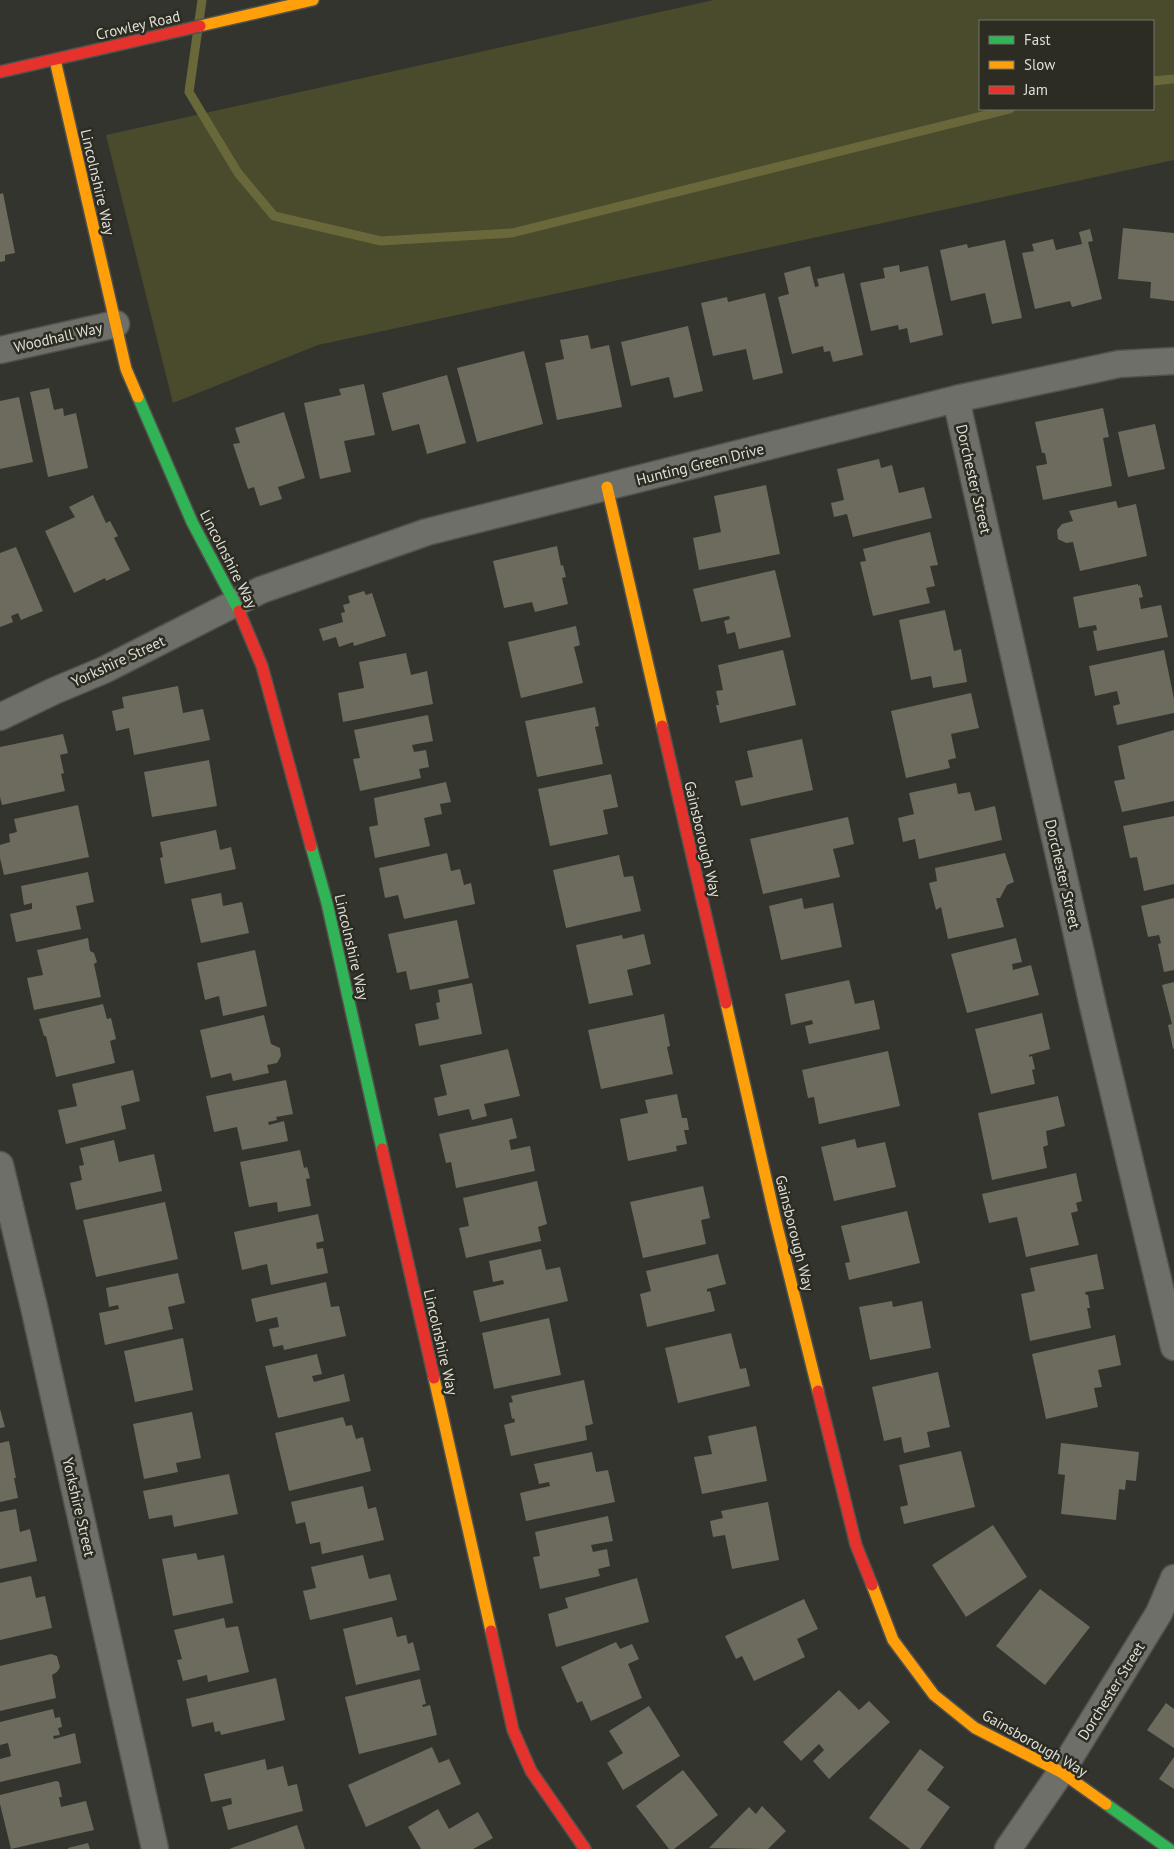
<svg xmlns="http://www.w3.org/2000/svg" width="1174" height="1849" viewBox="0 0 1174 1849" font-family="'PT Sans',sans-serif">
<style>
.green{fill:#4a4a2c;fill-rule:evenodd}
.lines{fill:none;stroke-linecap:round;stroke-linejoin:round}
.stream{stroke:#69683a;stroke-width:9}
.building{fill:#6c6b5e}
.street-casing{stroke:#52524d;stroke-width:29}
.fast-casing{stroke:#52524d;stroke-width:14}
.slow-casing{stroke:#52524d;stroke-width:14}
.jam-casing{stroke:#52524d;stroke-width:14}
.street{stroke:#6f6f6a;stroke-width:26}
.fast{stroke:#30b455;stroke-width:11}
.slow{stroke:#ff9f0a;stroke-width:11}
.jam{stroke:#e5322d;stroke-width:11}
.labels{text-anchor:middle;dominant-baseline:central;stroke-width:5;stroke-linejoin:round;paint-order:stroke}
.street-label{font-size:15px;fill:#dfdfd9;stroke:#2c2c22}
</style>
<rect width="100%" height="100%" fill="#34342e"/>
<!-- green -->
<path class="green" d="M714,0H1174V160L318,345L173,403L106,135ZM980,21H1153V109H980Z"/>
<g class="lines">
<!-- stream -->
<path class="stream" d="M202,0L189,92L238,173L274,216L381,241L512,233L1010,109
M1153,81L1174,79"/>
</g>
<!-- building -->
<path class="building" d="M3,193L15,253L5,255V261L0,262V194Z
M1123,228L1174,233V301L1150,298L1151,282L1118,279Z
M1090,229L1093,241L1088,242L1102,299L1072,307L1070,301L1035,309L1022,253L1034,251L1032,244L1053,239L1056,250L1082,244L1079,232Z
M1005,240L1022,318L992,324L985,293L951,301L940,250L967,244L968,248Z
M899,265L900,272L928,266L943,335L910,343L907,328L899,330L898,325L871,331L860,283L885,278L883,268Z
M810,266L815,287L819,286L817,279L844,273L863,355L833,362L830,351L824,352L823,346L792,354L778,297L789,294L784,273Z
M765,293L783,373L753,380L746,349L713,356L701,303L727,297L728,302Z
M688,326L703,391L674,398L669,377L631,386L621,342Z
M588,335L591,349L609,345L622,407L557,420L545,363L564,359L560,340Z
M524,351L543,424L477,442L457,368Z
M447,375L466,443L427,454L419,424L392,431L382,393Z
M364,384L375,435L344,441L351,472L320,479L304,403L341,395L339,389Z
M49,388L54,410L63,408L64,416L76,413L88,468L48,477L30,392Z
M19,397L33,462L0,469V401Z
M1103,408L1109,437L1103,438L1112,486L1043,500L1036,466L1047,464L1045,453H1042L1035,422Z
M284,412L305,478L278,487L282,499L260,506L254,487L248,489L233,444L240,443L235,428Z
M1155,424L1165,469L1128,477L1118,432Z
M879,459L881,468L892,465L899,493L924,487L932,518L853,537L847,514L834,517L831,503L844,500L837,469Z
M766,485L780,554L699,570L693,538L721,532L714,496Z
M93,495L106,523L110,521L118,536L114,538L130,570L106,581L105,578L74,593L45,531L75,517L69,507Z
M1116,501L1118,508L1136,504L1147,556L1080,571L1073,542L1066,543L1058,539L1057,530L1062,524L1073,521L1069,511Z
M930,532L938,565L930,566L935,586L926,588L930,603L873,616L860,562L866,561L863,549Z
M557,546L561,566L563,565L566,577L562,578L568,604L535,612L532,602L504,608L493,561Z
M16,547L43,611L21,620L18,613L11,616L13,622L0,627V553Z
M775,570L791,637L739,649L735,632L727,634L724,621L730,619L729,616L701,622L693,589Z
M1138,584V586L1140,585L1143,597L1139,598L1141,609L1161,605L1168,637L1097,651L1093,631L1097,630L1096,625L1079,628L1073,597Z
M364,591L366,595L372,593L386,636L354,646L353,642L339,647L336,637L323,641L319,629L343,622L341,613L345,612L343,605L350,603L348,596Z
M945,610L954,651L961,649L967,682L933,688L931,676L911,680L899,620Z
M576,626L580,645L574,647L583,683L521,698L508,642Z
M783,650L796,705L720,723L716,705H719L716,691L723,690L718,665Z
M1164,650L1174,699V713L1117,725L1113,706L1120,704L1117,691L1095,696L1089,666Z
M406,653L411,675L427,671L433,704L343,722L338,693L364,688L359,662Z
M178,686L183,713L203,709L210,740L134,755L129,728L116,731L112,711L124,708L122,697Z
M971,693L979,728L951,734L956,758L948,760L950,768L906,778L891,711Z
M595,707L599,726L595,727L603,764L537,777L525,721Z
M428,715L433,741L412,745L414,752L426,750L429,767L419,769L421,778L360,791L353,759L360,758L354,730Z
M1174,730V801L1122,812L1114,781L1125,779L1118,746Z
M63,734L68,753L60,755L64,773L61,774L65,791L2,805L0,797V747Z
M802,739L813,790L741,806L735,781L753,777L747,751Z
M209,760L217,806L152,817L144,772Z
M611,774L618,807L603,810L608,834L550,846L538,789Z
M446,782L451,802L440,804L442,814L424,818L430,846L375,858L369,827L378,825L374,798Z
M956,783L958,794L970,792L975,811L995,806L1002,840L919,859L915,839L903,842L898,818L914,814L909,793Z
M78,805L89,857L4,875L0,858V845L10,842L9,834L17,832L14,819Z
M1174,816V884L1144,891L1137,857L1130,858L1123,826Z
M848,817L854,844L833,849L840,877L763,894L750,839Z
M216,830L220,850L231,847L236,869L165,884L160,858L163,857L160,842Z
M447,853L451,871L460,869L464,885L471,883L475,904L404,919L398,895L385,898L379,868Z
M1005,853L1014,882L1007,885L1000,898H996L1004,927L948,939L941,907L936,910L929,883L937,881L935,868Z
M619,855L624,877L633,876L641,911L566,928L553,870Z
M88,872L94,902L76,906L81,929L16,942L10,914L32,909V903L24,905L21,886Z
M221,893L223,906L242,902L249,933L201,943L191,899Z
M802,898L804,909L833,903L842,947L781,960L769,906Z
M1174,898V970L1164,972L1158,944L1161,943L1159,935L1148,937L1141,906Z
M457,920L469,978L410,990L406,971L397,973L388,934Z
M644,934L651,964L627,970L633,995L589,1004L576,945L622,935L623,939Z
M88,938L90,951L94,953L97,962L94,964L101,997L34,1010L27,978L43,975L37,950Z
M1016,938L1022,962L1012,964L1013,970L1031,965L1039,995L967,1013L951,954Z
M255,950L267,1006L223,1016L219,996L205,1000L197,963Z
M849,980L855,1004L874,1000L880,1029L809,1044L805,1026L813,1024L812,1020L791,1025L785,994Z
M1174,982V1049H1173L1168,1025L1172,1024L1162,985Z
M472,983L482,1034L419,1046L415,1024L439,1019L436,1003L440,1002L438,990Z
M103,1004L107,1019L111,1018L116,1039L110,1041L115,1063L56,1077L46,1036H44L39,1019Z
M1042,1013L1050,1049L1029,1055V1057L1032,1056L1035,1069L1032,1070L1035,1084L991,1094L975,1029Z
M664,1014L670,1046L667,1047L673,1074L601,1089L588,1030Z
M264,1015L271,1044L280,1048L281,1056L277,1063L267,1065L269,1073L233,1081L231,1073L211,1078L200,1030Z
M508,1049L520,1096L484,1104L487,1116L472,1120L469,1109L438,1116L434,1098L447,1095L440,1065Z
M888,1051L900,1106L819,1124L814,1097L808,1098L802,1070Z
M133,1070L140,1101L121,1106L126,1129L66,1144L58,1110L77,1106L72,1084Z
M286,1080L293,1114L276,1117L277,1120L268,1122L269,1125L284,1121L288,1141L242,1150L237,1127L214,1132L206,1096Z
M677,1094L682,1118H687L689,1130H684L687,1144L676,1146L677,1151L628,1161L620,1119L648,1113L645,1100Z
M1058,1096L1065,1126L1046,1131L1048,1145L1043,1147L1047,1168L992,1180L978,1113Z
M512,1118L517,1138L509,1140L511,1150L530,1146L535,1171L456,1188L451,1162L446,1163L439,1134Z
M855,1139L857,1148L885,1142L896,1187L834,1201L821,1147Z
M114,1140L119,1162L154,1154L162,1191L76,1210L70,1183L82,1180L79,1166L84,1165L80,1148Z
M300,1150L304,1168L307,1167L310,1178L306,1179L311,1206L278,1212L277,1202L249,1207L240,1162Z
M1076,1173L1082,1201L1076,1203L1078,1211L1071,1213L1079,1245L1026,1257L1017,1217L989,1223L982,1194Z
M537,1181L547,1224L538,1227L541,1241L466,1258L459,1228L469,1226L463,1198Z
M703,1186L710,1218L701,1220L706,1244L643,1258L630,1202Z
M165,1202L178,1259L96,1277L83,1220Z
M907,1211L920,1263L849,1280L845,1263L850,1262L841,1226Z
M318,1214L324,1241L316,1243L317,1249L323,1248L328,1273L271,1285L267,1264L242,1270L234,1232Z
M541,1249L546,1270L560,1267L568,1301L480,1322L473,1291L504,1284L503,1280L493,1282L489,1261Z
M718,1254L726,1284L707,1289V1292L710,1291L715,1311L647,1327L640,1294L651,1291L646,1271Z
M1097,1254L1104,1289L1085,1292L1086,1295H1088L1090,1308H1087L1091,1328L1030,1341L1021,1294L1035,1291L1030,1268Z
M178,1273L185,1303L168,1307L173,1329L105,1345L99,1313L119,1309L118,1305L109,1307L106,1288Z
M326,1282L331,1307L339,1306L346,1336L284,1350L283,1345L273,1347L269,1329L279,1327L277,1317L256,1322L251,1299Z
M892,1301L893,1307L922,1301L931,1348L870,1360L859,1307Z
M549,1318L561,1375L494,1389L482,1333Z
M731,1333L740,1369L746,1368L750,1386L678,1403L665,1348Z
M1115,1335L1121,1365L1098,1370L1102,1387L1094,1388L1098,1407L1046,1419L1032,1354Z
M183,1338L193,1390L135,1402L124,1351Z
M317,1354L322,1374L312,1376L314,1382L344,1374L350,1401L278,1418L265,1366Z
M938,1372L950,1427L927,1432L930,1447L904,1453L901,1437L884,1441L872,1387Z
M584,1380L593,1424L585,1426L587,1440L511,1456L504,1425L515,1422L514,1418L512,1419L509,1403L513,1402L511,1396Z
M0,1409L5,1427L0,1428Z
M192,1412L201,1458L176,1463L178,1472L144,1479L133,1424Z
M343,1417L346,1426L352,1425L356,1439L363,1437L371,1471L289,1491L275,1433Z
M756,1426L767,1481L702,1494L694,1457L712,1454L708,1436Z
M9,1441L16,1478H14L18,1498L0,1502V1443Z
M1061,1443L1139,1452L1136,1481L1126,1480L1125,1490L1119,1489L1116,1520L1061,1514L1065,1475L1058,1474Z
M961,1451L975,1507L904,1524L900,1507L908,1505L899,1465Z
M592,1452L596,1472L608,1470L615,1502L526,1521L520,1493L550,1486L549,1482L539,1484L534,1464Z
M229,1474L238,1514L174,1527L172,1515L149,1519L143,1491Z
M363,1486L368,1509L376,1507L384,1540L322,1554L320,1542L310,1544L305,1522L296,1524L291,1502Z
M768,1502L779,1560L732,1569L725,1535L713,1537L710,1521L723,1518L721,1511Z
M16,1509L20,1532L30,1529L37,1561L0,1569V1512Z
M608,1516L613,1541L591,1545L593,1552L607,1549L610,1566L598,1569L600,1576L540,1589L533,1557L540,1556L535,1532Z
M993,1525L1027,1577L966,1617L932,1565Z
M196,1553L198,1560L224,1555L233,1603L173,1616L162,1559Z
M363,1555L369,1579L390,1574L397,1600L310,1620L303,1591L316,1588L311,1567Z
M31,1576L36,1598L45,1596L52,1628L0,1640V1583Z
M637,1578L649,1622L556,1647L548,1614L568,1608L565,1598Z
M1040,1589L1090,1627L1045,1685L996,1646Z
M804,1599L818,1629L797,1639L805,1657L754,1681L742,1656L736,1659L725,1636Z
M392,1617L397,1637L406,1635L408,1644L413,1642L420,1670L356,1685L343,1629Z
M224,1618L226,1628L238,1626L249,1672L208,1682L207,1675L183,1681L177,1660L182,1659L174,1630Z
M616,1642L620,1649L632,1644L639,1659L628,1664L642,1698L591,1721L582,1701L577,1703L561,1667Z
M51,1654L57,1656L60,1667L57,1672L52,1675L56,1698L0,1711V1666Z
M276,1678L285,1720L221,1735L220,1731L215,1732L213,1722L192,1727L186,1699Z
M420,1679L426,1704L422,1705L423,1707L430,1705L437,1735L359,1754L345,1697Z
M839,1690L859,1710L869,1701L890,1722L829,1779L813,1761L824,1750L819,1744L801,1761L783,1742Z
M1166,1703L1174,1709V1748L1147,1730Z
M649,1706L680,1756L623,1790L607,1763L623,1753L609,1731Z
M53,1709L55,1718L60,1717L62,1727L58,1728L60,1735L53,1736L54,1739L75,1733L81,1763L0,1782V1759L11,1756L8,1743L0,1745V1722Z
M432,1747L439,1763L449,1759L461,1784L366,1827L348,1785Z
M920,1749L944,1767L927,1790L950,1807L920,1849H910L869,1818Z
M1174,1757V1789L1159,1779Z
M265,1759L267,1770L283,1766L288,1786L297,1784L303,1811L228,1830L222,1807L232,1804L231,1798L211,1802L204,1774Z
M683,1770L718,1815L674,1849H669L636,1806Z
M56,1781L59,1782L62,1797H59L61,1807L86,1801L94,1830L11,1849L0,1804V1795Z
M762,1806L786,1831L768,1849L709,1848L749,1807L756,1814Z
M438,1809L449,1829L478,1812L493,1838L473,1849H421L408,1827Z
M297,1825L305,1849H229Z
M88,1843L90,1849H68V1848Z"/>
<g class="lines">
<!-- street casing -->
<g class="street-casing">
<path id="street" d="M0,350L116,324
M956,399L1093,1006L1174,1347
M0,717L54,691L104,670L261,590L427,532L956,399L1119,364L1174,361
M0,1165L34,1307L155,1849
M1008,1849L1061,1772L1159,1613L1174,1578"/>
</g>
<!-- fast casing -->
<g class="fast-casing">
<path id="fast" d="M138,397L192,522L239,611
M311,846L327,903L382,1149
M1106,1804L1169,1849"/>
</g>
<!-- slow casing -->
<g class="slow-casing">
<path id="slow" d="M200,26L313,0
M55,60L126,369L138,397
M607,487L662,726
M726,1003L775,1218L818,1391
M434,1378L491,1631
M872,1585L893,1640L934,1695L975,1728L1061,1772L1106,1804"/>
</g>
<!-- jam casing -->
<g class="jam-casing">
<path id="jam" d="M0,72L200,26
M239,611L262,666L311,846
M662,726L726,1003
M382,1149L434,1378
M818,1391L856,1545L872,1585
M491,1631L513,1730L531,1771L585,1849"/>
</g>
<!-- street -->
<use href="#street" class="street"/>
<!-- fast -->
<use href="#fast" class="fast"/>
<!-- slow -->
<use href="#slow" class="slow"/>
<!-- jam -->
<use href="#jam" class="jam"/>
</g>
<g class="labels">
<!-- street labels -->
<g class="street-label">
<text transform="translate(138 25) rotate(-13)">Crowley Road</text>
<text transform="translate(98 182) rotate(77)">Lincolnshire Way</text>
<text transform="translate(58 337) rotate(-13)">Woodhall Way</text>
<text transform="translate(700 464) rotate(-14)">Hunting Green Drive</text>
<text transform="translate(974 479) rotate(77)">Dorchester Street</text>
<text transform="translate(229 559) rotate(63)">Lincolnshire Way</text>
<text transform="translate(118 661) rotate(-25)">Yorkshire Street</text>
<text transform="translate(703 839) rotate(77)">Gainsborough Way</text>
<text transform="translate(1063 874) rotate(77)">Dorchester Street</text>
<text transform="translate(352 947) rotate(77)">Lincolnshire Way</text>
<text transform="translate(795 1233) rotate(76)">Gainsborough Way</text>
<text transform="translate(441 1342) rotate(77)">Lincolnshire Way</text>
<text transform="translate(79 1507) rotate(77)">Yorkshire Street</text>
<text transform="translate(1111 1691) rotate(-58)">Dorchester Street</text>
<text transform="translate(1035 1743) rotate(30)">Gainsborough Way</text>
</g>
</g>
<!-- legend -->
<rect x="979" y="20" width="175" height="90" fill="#2c2c22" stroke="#74746b"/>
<rect x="989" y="36" width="25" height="8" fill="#30b455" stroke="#74746b"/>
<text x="1024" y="45" font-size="15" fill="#dfdfd9">Fast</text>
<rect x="989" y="61" width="25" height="8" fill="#ff9f0a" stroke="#74746b"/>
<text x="1024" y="70" font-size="15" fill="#dfdfd9">Slow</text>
<rect x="989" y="86" width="25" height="8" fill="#e5322d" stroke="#74746b"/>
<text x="1024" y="95" font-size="15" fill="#dfdfd9">Jam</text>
</svg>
